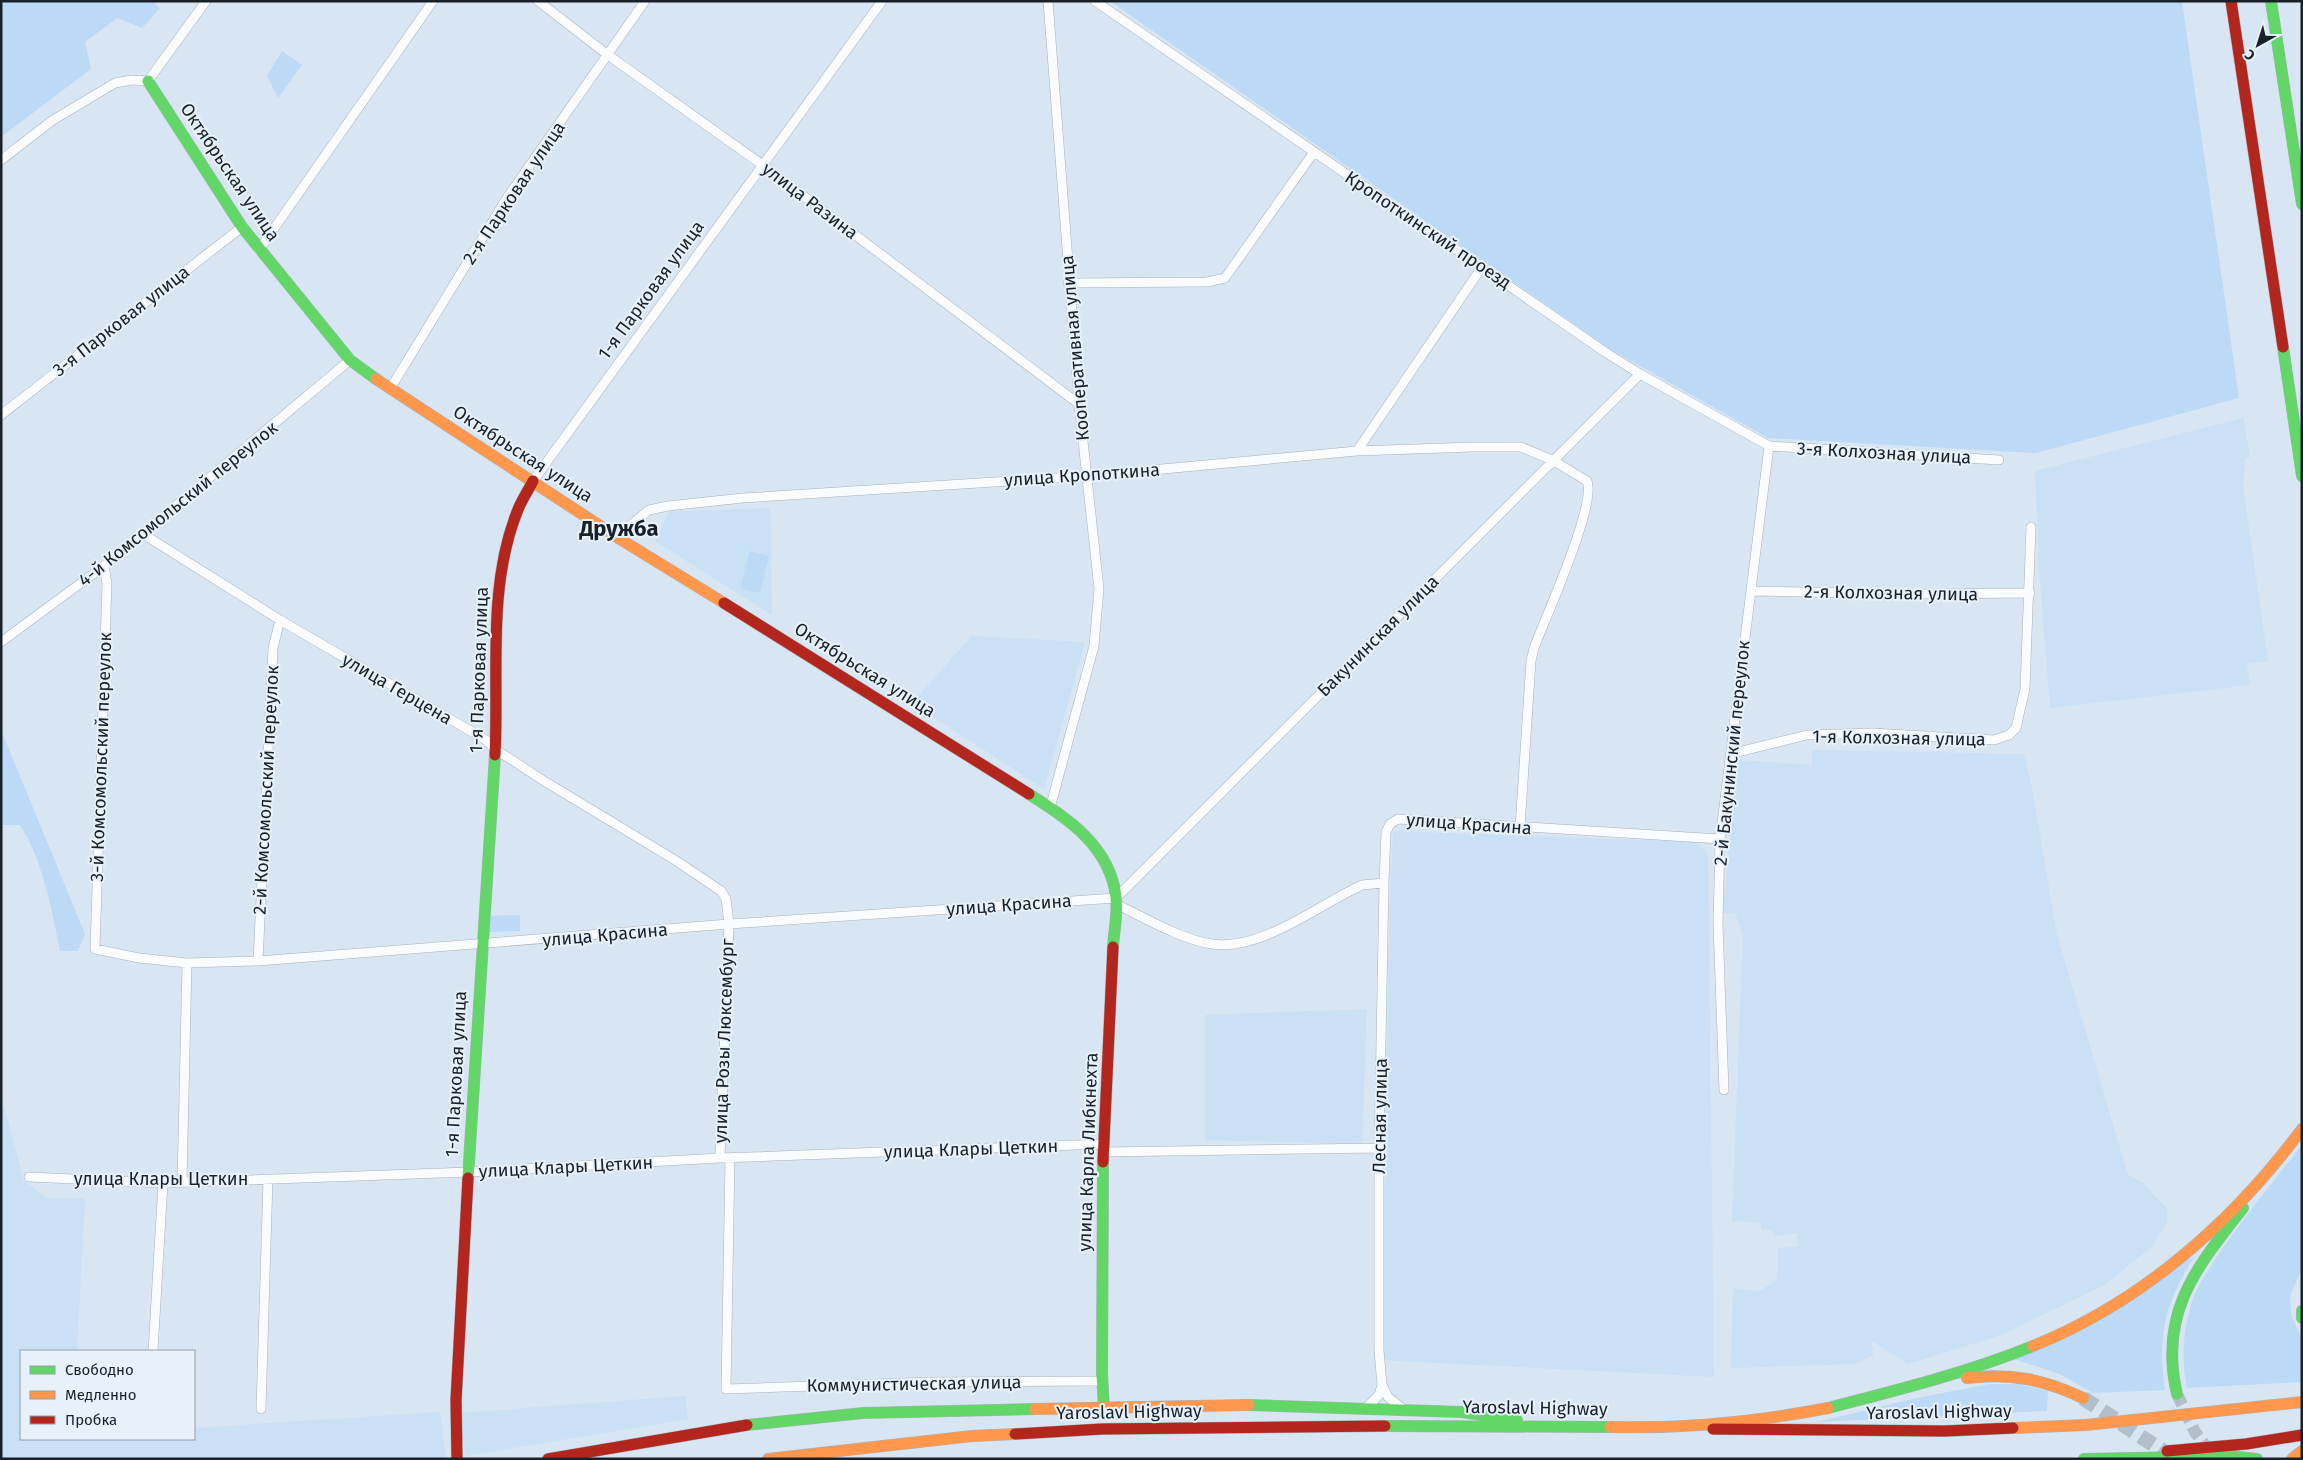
<svg xmlns="http://www.w3.org/2000/svg" width="2303" height="1460" viewBox="0 0 2303 1460" font-family="'Fira Sans',sans-serif">
<style>
.built{fill:#c9e0f5}
.green{fill:#bcdaf5}
.lines{fill:none;stroke-linecap:round;stroke-linejoin:round}
.primary-tunnel{stroke:#b2beca;stroke-width:12;stroke-dasharray:12 6;stroke-linecap:butt}
.highway-tunnel{stroke:#b2beca;stroke-width:15;stroke-dasharray:15 8;stroke-linecap:butt}
.street-casing{stroke:#a8b2bc;stroke-width:10}
.fast-casing{stroke:#a8b2bc;stroke-width:12}
.slow-casing{stroke:#a8b2bc;stroke-width:12}
.jam-casing{stroke:#a8b2bc;stroke-width:12}
.street{stroke:#f9fbfd;stroke-width:9}
.fast{stroke:#63d668;stroke-width:11}
.slow{stroke:#ff974d;stroke-width:11}
.jam{stroke:#b3261e;stroke-width:11}
.labels{text-anchor:middle;dominant-baseline:central;stroke-width:4;stroke-linejoin:round;paint-order:stroke}
.street-label{font-size:18px;fill:#182128;stroke:#e7f1fa}
.district-label{font-size:22px;font-weight:bold;fill:#182128;stroke:#e7f1fa}
</style>
<rect width="100%" height="100%" fill="#d8e5f2"/>
<!-- built -->
<path class="built" d="M2243,418L2250,457L2245,459L2243,487L2268,661L2247,664L2250,685L2050,708L2039,568L2035,471Z
M770,508L772,615L655,541L669,512Z
M972,636L1085,642L1044,789L912,703Z
M1812,750L2024,754L2033,793L2057,935L2128,1175L2143,1183L2167,1209V1223L2151,1247L2106,1284L2004,1334L1908,1364L1872,1341L1873,1355L1855,1364L1731,1368L1733,1288L1760,1291L1777,1280L1778,1248L1798,1247L1797,1233L1775,1236L1771,1230L1761,1229V1223L1732,1221L1743,935L1735,913H1723L1737,760L1812,765Z
M1393,831L1694,842L1708,853L1714,1377L1381,1360L1390,899Z
M1367,1009L1362,1144L1205,1140V1015Z
M1,1095L24,1181L47,1198H85L77,1351H21V1439H194V1428L440,1412L446,1459H1Z
M685,1396L688,1419L465,1456L460,1413Z"/>
<!-- green -->
<path class="green" d="M1,1H152L160,8L142,28L117,18L85,42L91,69L1,137Z
M1110,1H2182L2239,398L2036,453L1768,438L1608,348Z
M282,51L302,65L278,98L267,76Z
M750,551L769,556L760,593L740,588Z
M1,730L85,934L78,951H60C52,910 43,861 20,825H1Z
M520,915V931L488,932V916Z
M2302,1145V1268L2290,1296L2291,1315L2302,1339V1382L2187,1388C2181,1361 2183,1332 2191,1305C2196,1288 2208,1270 2218,1255C2244,1217 2274,1181 2302,1145Z
M2195,1256C2165,1301 2157,1336 2165,1390L2093,1393L2060,1374L2014,1359Z
M1989,1384H2018L2048,1391L2047,1411L1817,1422L1917,1398Z"/>
<g class="lines">
<!-- primary-tunnel -->
<path class="primary-tunnel" d="M2177,1394L2195,1432L2212,1454"/>
<!-- highway-tunnel -->
<path class="highway-tunnel" d="M2083,1398L2175,1459"/>
<!-- street casing -->
<g class="street-casing">
<path id="street" d="M538,1L608,55L764,166L1079,404
M1048,1L1079,404L1099,589L1094,646L1050,808
M1095,1L1605,352L1640,374L1769,446L1999,460
M1,160L53,120L115,83L132,80L148,81L206,1
M259,250L433,1
M1068,283L1207,282L1225,278L1314,152
M390,389L507,198L645,1
M1,415L242,227
M1357,451L1482,267
M533,481L882,1
M143,534L280,620L486,740L495,749L544,781L675,860L721,891L726,899L729,924L720,1158
M620,539L631,525L649,510L668,506L743,498L1087,476L1357,451L1472,447H1521L1554,461L1587,481C1597,504 1545,619 1534,648L1531,661L1520,827
M104,566L107,583L95,949L139,958L187,963L258,961L729,924L1116,898L1640,374
M1751,591L1914,594L2030,593
M1,642L104,566L350,360
M1730,754L1807,735L1872,733L1994,740L2009,735L2016,728L2025,689L2031,527
M1384,883L1379,1148V1350L1382,1385L1388,1397L1403,1409
M1116,904C1145,918 1182,940 1212,944C1257,951 1311,911 1350,891L1362,885L1384,883L1386,832L1390,824L1398,819L1720,839
M258,961L273,648L280,620
M1724,1090L1718,924L1720,839L1769,446
M1103,1152L1379,1148
M730,1158L726,1389L932,1382L1102,1381
M29,1177L163,1183L469,1172L720,1158L1103,1144
M182,1182L187,963
M153,1351L163,1183
M1366,1408L1379,1395L1382,1385
M261,1409L268,1179"/>
</g>
<!-- fast casing -->
<g class="fast-casing">
<path id="fast" d="M2271,1L2302,204
M148,81L242,227L350,360L376,379
M2283,347L2302,476
M1029,794C1068,819 1110,846 1116,897C1118,913 1114,931 1113,947
M1103,1162L1102,1374L1104,1408
M468,1178L495,755
M2302,1311V1318
M2177,1394C2158,1313 2196,1268 2243,1208
M1249,1405L1462,1412L1517,1420
M1828,1408C1898,1390 1966,1373 2033,1346
M747,1425L863,1413L1035,1409
M1385,1426L1610,1427
M2084,1459L2229,1456L2257,1459"/>
</g>
<!-- slow casing -->
<g class="slow-casing">
<path id="slow" d="M376,379L620,539L724,603
M2033,1346C2142,1302 2232,1223 2302,1129
M1967,1378C2010,1373 2044,1379 2083,1398
M1035,1409L1249,1405
M1610,1427C1683,1429 1756,1422 1828,1408
M2013,1428L2086,1425L2302,1402
M768,1459L972,1436L1015,1434
M2292,1459L2302,1451"/>
</g>
<!-- jam casing -->
<g class="jam-casing">
<path id="jam" d="M2231,1L2283,347
M724,603L1029,794
M495,755C499,675 487,588 517,512C521,501 528,491 533,481
M1103,1162L1113,947
M1713,1429L1945,1431L2013,1428
M1015,1434L1102,1429L1385,1426
M2167,1451L2246,1444L2302,1435
M457,1459L456,1400L468,1178
M548,1459L747,1425"/>
</g>
<!-- street -->
<use href="#street" class="street"/>
<!-- fast -->
<use href="#fast" class="fast"/>
<!-- slow -->
<use href="#slow" class="slow"/>
<!-- jam -->
<use href="#jam" class="jam"/>
</g>
<g class="labels">
<!-- street labels -->
<g class="street-label">
<text transform="translate(230 172) rotate(56)">Октябрьская улица</text>
<text transform="translate(514 193) rotate(-56)">2-я Парковая улица</text>
<text transform="translate(810 201) rotate(37)">улица Разина</text>
<text transform="translate(1428 230) rotate(34)">Кропоткинский проезд</text>
<text transform="translate(651 290) rotate(-54)">1-я Парковая улица</text>
<text transform="translate(121 321) rotate(-38)">3-я Парковая улица</text>
<text transform="translate(1075 348) rotate(-95)">Кооперативная улица</text>
<text transform="translate(1884 453) rotate(3)">3-я Колхозная улица</text>
<text transform="translate(523 454) rotate(33)">Октябрьская улица</text>
<text transform="translate(1082 475) rotate(-4)">улица Кропоткина</text>
<text transform="translate(178 504) rotate(-39)">4-й Комсомольский переулок</text>
<text transform="translate(1891 593) rotate(1)">2-я Колхозная улица</text>
<text transform="translate(1378 636) rotate(-45)">Бакунинская улица</text>
<text transform="translate(479 670) rotate(-88)">1-я Парковая улица</text>
<text transform="translate(865 670) rotate(32)">Октябрьская улица</text>
<text transform="translate(397 689) rotate(30)">улица Герцена</text>
<text transform="translate(1899 738) rotate(1)">1-я Колхозная улица</text>
<text transform="translate(1732 753) rotate(-84)">2-й Бакунинский переулок</text>
<text transform="translate(101 757) rotate(-88)">3-й Комсомольский переулок</text>
<text transform="translate(266 790) rotate(-87)">2-й Комсомольский переулок</text>
<text transform="translate(1469 824) rotate(4)">улица Красина</text>
<text transform="translate(1009 905) rotate(-4)">улица Красина</text>
<text transform="translate(605 935) rotate(-5)">улица Красина</text>
<text transform="translate(724 1041) rotate(-88)">улица Розы Люксембург</text>
<text transform="translate(456 1074) rotate(-87)">1-я Парковая улица</text>
<text transform="translate(1380 1116) rotate(-89)">Лесная улица</text>
<text transform="translate(971 1149) rotate(-2)">улица Клары Цеткин</text>
<text transform="translate(1088 1152) rotate(-88)">улица Карла Либкнехта</text>
<text transform="translate(566 1167) rotate(-3)">улица Клары Цеткин</text>
<text x="161" y="1179">улица Клары Цеткин</text>
<text transform="translate(914 1384) rotate(-1)">Коммунистическая улица</text>
<text transform="translate(1535 1408) rotate(1)">Yaroslavl Highway</text>
<text transform="translate(1129 1412) rotate(-1)">Yaroslavl Highway</text>
<text transform="translate(1939 1412) rotate(-1)">Yaroslavl Highway</text>
</g>
<!-- district labels -->
<g class="district-label">
<text x="619" y="528">Дружба</text>
</g>
</g>
<!-- border -->
<rect width="2303" height="1460" fill="none" stroke="#182128" stroke-width="5"/>
<!-- legend -->
<rect x="20" y="1350" width="175" height="90" fill="#e7f1fa" stroke="#949ea6"/>
<rect x="30" y="1366" width="25" height="8" fill="#63d668" stroke="#949ea6"/>
<text x="65" y="1375" font-size="15" fill="#182128">Свободно</text>
<rect x="30" y="1391" width="25" height="8" fill="#ff974d" stroke="#949ea6"/>
<text x="65" y="1400" font-size="15" fill="#182128">Медленно</text>
<rect x="30" y="1416" width="25" height="8" fill="#b3261e" stroke="#949ea6"/>
<text x="65" y="1425" font-size="15" fill="#182128">Пробка</text>
<!-- north arrow -->
<g transform="translate(2258 45) rotate(219)" stroke="#e7f1fa" stroke-width="4" paint-order="stroke">
<path d="M0-4L9 19L0 12L-9 19Z" fill="#182128"/>
<text y="-8" font-size="14" font-weight="bold" text-anchor="middle" fill="#182128">С</text>
</g>
</svg>
